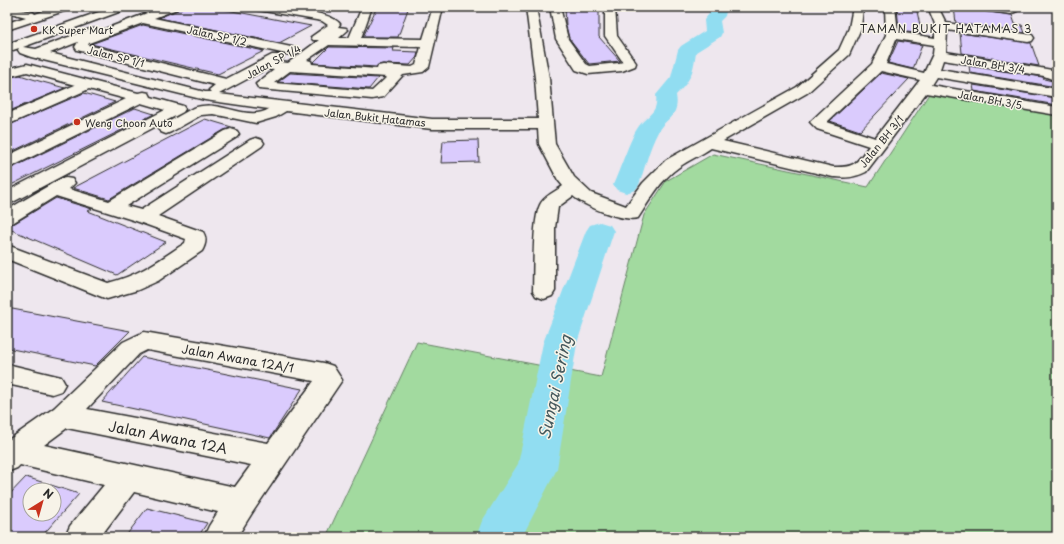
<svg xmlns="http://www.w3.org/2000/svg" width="1064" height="544" viewBox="0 0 1064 544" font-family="'Playpen Sans',sans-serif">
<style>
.green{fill:#a2da9f;stroke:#668265}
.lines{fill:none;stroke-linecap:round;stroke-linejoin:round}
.river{fill:#91ddf1;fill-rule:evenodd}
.building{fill:#dacbfd;stroke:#2b2b2b;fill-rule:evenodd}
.minor-casing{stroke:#2b2b2b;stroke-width:3}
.minor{fill:#f7f3e8;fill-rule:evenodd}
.poi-dot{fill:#c8321e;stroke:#f7f3e8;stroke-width:1.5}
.labels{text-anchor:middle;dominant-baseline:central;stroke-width:3;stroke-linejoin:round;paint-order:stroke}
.far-poi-label{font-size:10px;fill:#2b2b2b;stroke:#f7f3e8;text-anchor:start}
.far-street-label{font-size:10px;fill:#2b2b2b;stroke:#f7f3e8}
.far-neighbourhood-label{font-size:11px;letter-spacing:1px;fill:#2b2b2b;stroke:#f7f3e8}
.street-label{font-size:12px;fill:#2b2b2b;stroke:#f7f3e8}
.near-street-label{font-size:14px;fill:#2b2b2b;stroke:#f7f3e8}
.near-water-label{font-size:16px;font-style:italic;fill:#44585c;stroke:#f7f3e8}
</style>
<rect width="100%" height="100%" fill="#eee7ee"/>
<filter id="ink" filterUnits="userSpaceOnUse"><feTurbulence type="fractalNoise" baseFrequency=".025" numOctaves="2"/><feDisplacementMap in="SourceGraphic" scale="8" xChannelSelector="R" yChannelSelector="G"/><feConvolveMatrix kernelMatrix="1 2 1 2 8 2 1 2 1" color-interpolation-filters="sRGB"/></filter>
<g filter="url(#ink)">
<!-- green -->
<path class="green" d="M929,94L1057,115V537H326L417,342L601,377L644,215L666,181L713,154L868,187Z"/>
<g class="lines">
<!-- river -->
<path class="river" d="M711,7H727L725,16L720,21L722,33L720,37L696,52C693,73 691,80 676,95C680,117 666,117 658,132C649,148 645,168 639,185L635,190L626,193L617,190L613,185C620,170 630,138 639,126C649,113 658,113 656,95L671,77L678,50L681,46L705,31L704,20L709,14Z
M600,222L610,225L614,231L577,343L557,469L522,537H476L482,521L518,464L543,343L586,231L590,225Z"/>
</g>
<!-- building -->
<path class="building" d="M184,7H211L311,26L279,43L159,18Z
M565,7H599V37L620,61L589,64L569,38L566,26Z
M897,7H916L922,34L899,31Z
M954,7L1012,15L1015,24L1022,25L1025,33L956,23Z
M376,9H408L398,37H363Z
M143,25L264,51L218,74L91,44Z
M960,33L1031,43L1039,66L962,53Z
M898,41L922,45L913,69L888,63Z
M329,47L394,48L393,51L418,52L417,57L410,65L383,64L378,65L376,67L313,63Z
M969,66L1043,77L1044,79L1057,82V87L970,73Z
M290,73L378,78L369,89L278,82Z
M881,73L909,79L860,131L830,121Z
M20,75L39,81L65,88L7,112V78Z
M973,85L1057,98V105L974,91Z
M84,93L115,102L7,154V126Z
M135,108L154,114L7,187V168L14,167Z
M205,119L235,128H231L224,130L109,199L73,188Z
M478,140L479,162L441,163L443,141Z
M56,198L92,209L88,211L166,242L117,275L7,228V225L15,223Z
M7,308L39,314L130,331L95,366L7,348Z
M142,357L302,389L270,438L102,402Z
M26,477L79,494L41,537H7V497ZM30,490H54V514H30Z
M147,508L207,523L198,537H125Z"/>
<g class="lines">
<!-- minor casing -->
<g class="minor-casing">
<path id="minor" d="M7,7L33,12L35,14L55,7H71L70,9L7,30V23L26,17L7,12Z
M113,7H128L127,9L23,47L36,49L90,29H98L100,31L163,7H178L177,9L154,18L291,47L295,48L297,51L295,54L291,55L143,23L89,43L88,45L226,79L272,55H282L283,58L279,62L288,63L319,40H313L311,37L328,25L322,21L258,10L253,7C271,7 329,9 340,24L338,27L346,28L348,30L339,38H349L362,7H372L361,38L423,39L433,7H443L429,67L423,72L403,75L383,97L372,99L259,89L256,84L274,70L266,69L219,94L432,119H538L535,78L526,7H536L549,78L555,144L574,177L591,193L626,206L643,183L666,160L797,87L839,50L849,28L853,7H863L861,28L849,55L807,93L723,141L833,167C856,168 856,163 869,146L817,129L810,122L872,64L886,35L885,7H895L898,32L935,38V24L928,7H938L946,23L1032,35L1034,38L1032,41L1028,42L947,30L946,52L1052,70L1057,72V81L1044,76L943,60L940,69L1057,89V97L936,77L931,85L1057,107V115L926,93L866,172C853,178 847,178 833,177L711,148C701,155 689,160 679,167C660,180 650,200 638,218C623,222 584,206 573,196L558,207L555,228V291L552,296L544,299L536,296L533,291C534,272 532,217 541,203C545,196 556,191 563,186L558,180L539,144L538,129H432L286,111L276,117L256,123L213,114L201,115L171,132L166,134L161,132L158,129L161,126L193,108C199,106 207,105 214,106C231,108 253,119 269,109L205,100L31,57L20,53L18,50L19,48L7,52V44ZM896,39L934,45L933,54L924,73L886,64ZM78,42L75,47L77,50L215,85L209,90L211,92H205L50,53ZM329,45L421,47L416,65L412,67L383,65L378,66L377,69L312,64L311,61L307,60ZM290,71L387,77L372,91L274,83ZM881,71L920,80L875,138L827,122Z
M550,7H560L568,39L586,64L590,66L619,63L623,62L605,36V7H615L617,36L636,63L635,66L622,71L588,74L576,70L556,39Z
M976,7H1006L1015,9L1017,11L1011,14L981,10Z
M27,64L138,93L144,92L149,93L151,97L183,106L185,109L183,112L13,202L7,203V191L165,110L141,103L13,166L7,167V156L126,99L89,89L7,125V114L75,85L27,72L7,77V69Z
M231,129L237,131L239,134L237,137L126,206L141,210L250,140L256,138L262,140L264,143L262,146L158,216L203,232C207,238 206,244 202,251L158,281L138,290L107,299L7,259V245L108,283C140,275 158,261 185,243L186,239L136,221L56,196L14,222L7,224V210L60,179L66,178L72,179L75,183L69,189L109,201L225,131Z
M144,332L324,363L333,366L342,380L252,513L237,537H204L209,526L218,512L134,492L100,537H65L70,526L104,485L20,465L17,468L7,472V441L54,408L123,342ZM147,350L314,381L268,443L87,409L139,354ZM67,428L251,465L235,487L44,445Z
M7,364L61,377L65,384L61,391L52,394L7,384Z"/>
</g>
<!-- minor -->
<use href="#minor" class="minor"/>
</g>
</g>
<!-- markers -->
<g class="poi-dot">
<circle cx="34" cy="29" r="4"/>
<circle cx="77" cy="122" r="4"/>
</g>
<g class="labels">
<!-- far-poi labels -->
<g class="far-poi-label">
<text x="42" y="29">KK Super Mart</text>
<text x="85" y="122">Weng Choon Auto</text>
</g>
<!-- far-street labels -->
<g class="far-street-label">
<text transform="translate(217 35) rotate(12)">Jalan SP 1/2</text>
<text transform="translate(116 56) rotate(14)">Jalan SP 1/1</text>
<text transform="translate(273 61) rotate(-28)">Jalan SP 1/4</text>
<text transform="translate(993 64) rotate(9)">Jalan BH 3/4</text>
<text transform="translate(990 99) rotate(10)">Jalan BH 3/5</text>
<text transform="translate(375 117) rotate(6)">Jalan Bukit Hatamas</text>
<text transform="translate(881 141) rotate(-51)">Jalan BH 3/1</text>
</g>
<!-- far-neighbourhood labels -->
<g class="far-neighbourhood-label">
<text x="946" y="28">TAMAN BUKIT HATAMAS 3</text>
</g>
<!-- street labels -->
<g class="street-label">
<text transform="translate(238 358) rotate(10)">Jalan Awana 12A/1</text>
</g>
<!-- near-street labels -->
<g class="near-street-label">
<text transform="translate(168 437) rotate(11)">Jalan Awana 12A</text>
</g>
<!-- near-water labels -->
<g class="near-water-label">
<text transform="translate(554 387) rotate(-78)">Sungai Sering</text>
</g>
</g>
<!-- margin -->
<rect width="1064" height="544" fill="none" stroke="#f7f3e8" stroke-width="24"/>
<rect x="12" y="12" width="1040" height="520" fill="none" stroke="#2b2b2b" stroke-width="1.5" filter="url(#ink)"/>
<!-- north arrow -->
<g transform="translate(42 502) rotate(37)"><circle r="19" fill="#f7f3e8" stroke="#a5a39c"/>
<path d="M0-3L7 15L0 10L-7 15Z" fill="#c8321e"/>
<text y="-6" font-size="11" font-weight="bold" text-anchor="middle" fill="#2b2b2b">N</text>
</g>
</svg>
